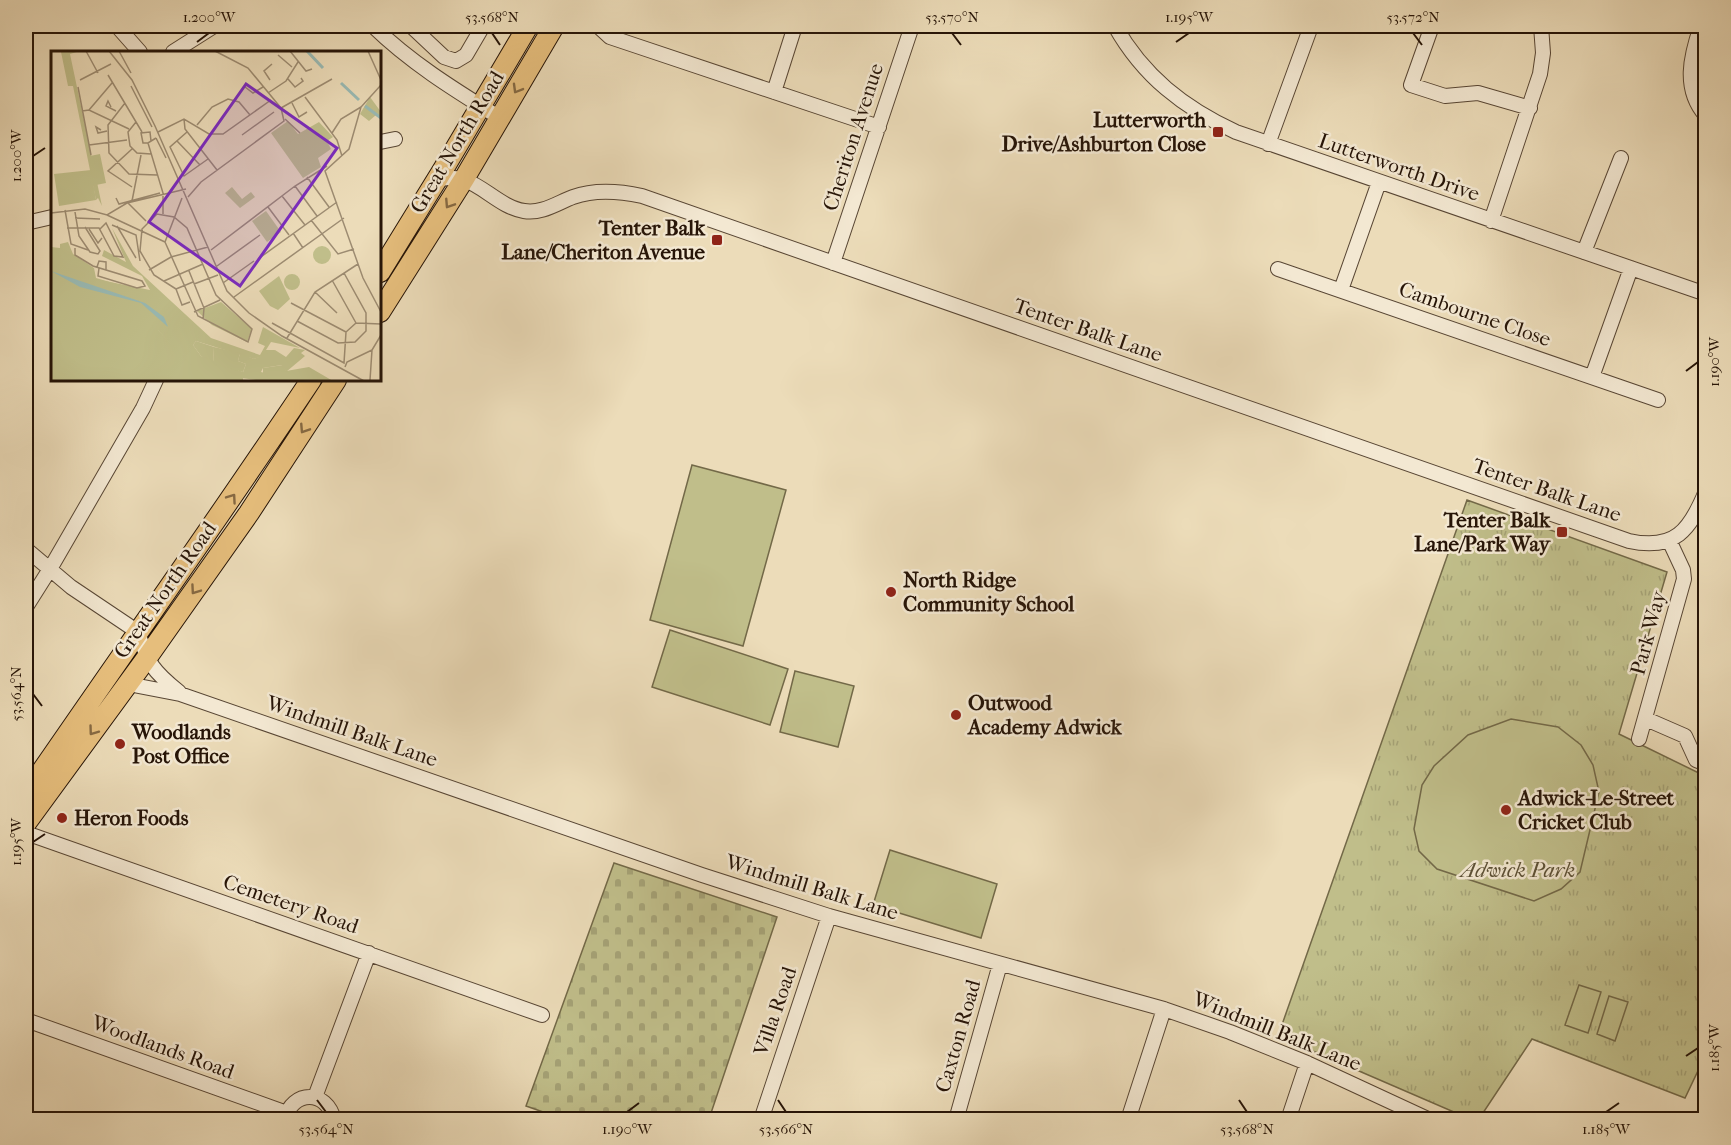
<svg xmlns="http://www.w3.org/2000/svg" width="1731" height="1145" viewBox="0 0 1731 1145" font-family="'IM FELL French Canon',serif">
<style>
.cemetery{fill:url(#cemetery-stones);stroke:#736948;stroke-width:1.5}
.park{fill:url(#park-tufts);stroke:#736948;stroke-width:1.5}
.garden{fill:#c0be8a;stroke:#736948;stroke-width:1.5}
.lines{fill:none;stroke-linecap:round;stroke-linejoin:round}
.minor-casing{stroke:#584634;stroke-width:16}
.highway-casing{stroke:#261407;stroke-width:22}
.minor{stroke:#f3e8d2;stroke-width:14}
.highway{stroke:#e6be7c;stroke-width:20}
.oneway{stroke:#866942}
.ticks{fill:none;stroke:#261407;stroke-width:2}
.poi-dot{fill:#8f2418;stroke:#f3e8d2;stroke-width:2}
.labels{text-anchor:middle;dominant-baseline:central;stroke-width:5;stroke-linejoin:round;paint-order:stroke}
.poi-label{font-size:21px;font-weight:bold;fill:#261407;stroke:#f3e8d2;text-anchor:start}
.street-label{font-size:21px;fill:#261407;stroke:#f3e8d2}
.park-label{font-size:21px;font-style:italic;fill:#5c5035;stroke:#f3e8d2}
.inset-river{fill:none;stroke:#99bab4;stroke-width:3}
.inset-road{fill:none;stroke:#9d8c72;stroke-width:1.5}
.view{fill:#7b2cbf;fill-opacity:0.15;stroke:#7b2cbf;stroke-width:3}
.inset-edge{fill:none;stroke:#261407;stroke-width:3}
.neatline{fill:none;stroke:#261407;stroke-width:2}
.ticks-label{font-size:15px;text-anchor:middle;fill:#261407}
</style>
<defs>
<pattern id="cemetery-stones" width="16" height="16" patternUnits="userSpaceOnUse" patternTransform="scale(1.5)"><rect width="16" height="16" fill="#c0be8a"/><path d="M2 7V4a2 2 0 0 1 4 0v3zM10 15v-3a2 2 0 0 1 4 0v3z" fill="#a5a276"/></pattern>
<pattern id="park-tufts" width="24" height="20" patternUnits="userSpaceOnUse" patternTransform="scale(1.5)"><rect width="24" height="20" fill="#c0be8a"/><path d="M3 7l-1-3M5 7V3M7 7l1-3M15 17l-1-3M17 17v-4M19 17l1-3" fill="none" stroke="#a5a276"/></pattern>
</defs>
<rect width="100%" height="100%" fill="#ecdcb9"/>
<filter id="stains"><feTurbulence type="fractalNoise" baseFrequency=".00333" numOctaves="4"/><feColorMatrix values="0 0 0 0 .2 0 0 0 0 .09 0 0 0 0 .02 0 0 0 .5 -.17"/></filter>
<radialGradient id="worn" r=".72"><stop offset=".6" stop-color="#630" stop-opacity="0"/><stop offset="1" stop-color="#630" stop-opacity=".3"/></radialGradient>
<!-- cemetery -->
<path class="cemetery" d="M614,863L777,917L709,1119H563L526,1106Z"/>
<!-- park -->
<path class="park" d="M1467,500L1667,572L1619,734L1705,776V1056L1685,1098L1532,1039L1479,1119H1470L1278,1036Z"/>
<!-- garden -->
<path class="garden" d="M692,465L786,490L743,646L650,620Z
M670,630L788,669L770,725L652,687Z
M795,671L854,686L838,747L780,732Z
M1511,719L1558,727L1581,745L1593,765L1599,792L1580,872L1561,889L1534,901L1437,869L1419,851L1414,829L1422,785L1434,766L1468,735Z
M890,850L997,884L981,938L873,905Z
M1579,985L1601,992L1588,1033L1565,1025Z
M1609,996L1628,1002L1615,1041L1597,1034Z"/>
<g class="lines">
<!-- minor casing -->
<g class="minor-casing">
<path id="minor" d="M117,26L140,52
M373,26C411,63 455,90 500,118
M411,26L444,57L456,61L466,55L483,26
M598,26L610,37L879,127
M1115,26C1143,76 1184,108 1236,132L1706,294
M1432,26L1411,85L1445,96L1478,93L1530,108
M1701,26C1691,55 1682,89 1706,116
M173,52L214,26
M774,92L795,26
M380,142L395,139
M1268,144L1310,29L1309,26
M436,181C471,166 492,206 524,211C542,214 557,203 573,197C595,189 619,191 642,196L1629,541C1675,551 1690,530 1706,491
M1491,221L1540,74L1543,53L1541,26
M26,223L52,217
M1584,252L1621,158
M833,263L912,26
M1278,269L1658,400
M1341,290L1379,182
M1592,377L1631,268
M26,549L71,587L138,632C148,664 153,671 179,692
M26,607L50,569L143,408L156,380
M128,684L180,694L702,875L829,916L1164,1009L1230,1032L1307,1063L1430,1120
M1646,719L1685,736L1696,760L1706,764
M1639,739L1684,579L1683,570L1669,540
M26,833L542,1015
M26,1020L287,1113
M315,1097L369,953
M285,1119C292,1090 327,1089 334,1120
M761,1120L829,916
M956,1120L1000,964
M1128,1120L1164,1009
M1288,1120L1307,1063"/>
</g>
<!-- highway casing -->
<g class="highway-casing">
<path id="highway" d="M380,272L444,168L528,26
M380,312L464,179L554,26
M26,794C121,656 218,519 311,380
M26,823L146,659L249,513L336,380"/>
</g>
<!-- minor -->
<use href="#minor" class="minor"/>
<!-- highway -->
<use href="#highway" class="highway"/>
</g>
<!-- one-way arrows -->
<defs><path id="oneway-chevron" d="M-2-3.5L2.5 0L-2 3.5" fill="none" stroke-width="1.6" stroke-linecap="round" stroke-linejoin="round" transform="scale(1.5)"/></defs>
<g class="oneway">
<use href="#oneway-chevron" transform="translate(517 89) rotate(120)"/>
<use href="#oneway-chevron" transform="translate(449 204) rotate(123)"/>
<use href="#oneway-chevron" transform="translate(304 429) rotate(123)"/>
<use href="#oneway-chevron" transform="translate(232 498) rotate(-55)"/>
<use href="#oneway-chevron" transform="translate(195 590) rotate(125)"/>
<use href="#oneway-chevron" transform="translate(93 731) rotate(126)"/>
</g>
<!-- ticks -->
<path class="ticks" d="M492,33L500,45M952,33L961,45M1413,33L1422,45M197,42L209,33M1176,42L1189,33M33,156L45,148M1686,371L1698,362M33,694L42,706M33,842L45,834M1686,1056L1698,1048M317,1100L326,1112M778,1100L786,1112M1239,1100L1247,1112M627,1112L639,1103M1606,1112L1619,1103"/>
<!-- markers -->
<g class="poi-dot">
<rect x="1212" y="126" width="12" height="12" rx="3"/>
<rect x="711" y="234" width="12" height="12" rx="3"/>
<rect x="1556" y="526" width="12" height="12" rx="3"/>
<circle cx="891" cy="592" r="6"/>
<circle cx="956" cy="715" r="6"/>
<circle cx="120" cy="744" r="6"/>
<circle cx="1506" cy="810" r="6"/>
<circle cx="62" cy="818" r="6"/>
</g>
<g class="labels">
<!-- poi labels -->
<g class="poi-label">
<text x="1206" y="120" text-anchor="end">Lutterworth<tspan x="1206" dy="24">Drive/Ashburton Close</tspan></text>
<text x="705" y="228" text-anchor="end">Tenter Balk<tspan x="705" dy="24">Lane/Cheriton Avenue</tspan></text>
<text x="1550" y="520" text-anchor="end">Tenter Balk<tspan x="1550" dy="24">Lane/Park Way</tspan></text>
<text x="903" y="580">North Ridge<tspan x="903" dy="24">Community School</tspan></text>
<text x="968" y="703">Outwood<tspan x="968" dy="24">Academy Adwick</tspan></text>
<text x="132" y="732">Woodlands<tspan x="132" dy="24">Post Office</tspan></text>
<text x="1518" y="798">Adwick-Le-Street<tspan x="1518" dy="24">Cricket Club</tspan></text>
<text x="74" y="818">Heron Foods</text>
</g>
<!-- street labels -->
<g class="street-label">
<text transform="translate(853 137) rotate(-72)">Cheriton Avenue</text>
<text transform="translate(457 142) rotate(-59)">Great North Road</text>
<text transform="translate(1399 167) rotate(19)">Lutterworth Drive</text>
<text transform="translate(1475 314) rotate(19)">Cambourne Close</text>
<text transform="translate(1088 330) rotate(19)">Tenter Balk Lane</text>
<text transform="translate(1547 490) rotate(19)">Tenter Balk Lane</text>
<text transform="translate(165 590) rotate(-55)">Great North Road</text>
<text transform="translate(1648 633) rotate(-75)">Park Way</text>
<text transform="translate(352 731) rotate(19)">Windmill Balk Lane</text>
<text transform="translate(812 887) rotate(17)">Windmill Balk Lane</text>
<text transform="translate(291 904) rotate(19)">Cemetery Road</text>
<text transform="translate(775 1011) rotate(-71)">Villa Road</text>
<text transform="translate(1277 1031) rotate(22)">Windmill Balk Lane</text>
<text transform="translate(958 1036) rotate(-74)">Caxton Road</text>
<text transform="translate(163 1047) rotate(20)">Woodlands Road</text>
</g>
<!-- park labels -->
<g class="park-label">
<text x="1518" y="870">Adwick Park</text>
</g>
</g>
<!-- overview -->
<g transform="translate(51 51)">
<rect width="330" height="330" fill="#ecdcb9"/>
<path d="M319,46L330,61V68L325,64L318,70L309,63ZM49,103L55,132L45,134L39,105ZM262 204a9 9 0 1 1 18 0a9 9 0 1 1-18 0ZM145,290L163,296L162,313L150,305L142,294Z" fill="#c0be8a"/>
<path d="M0,0H29L19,3L51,155L47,147L45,149L22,35H17L10,1ZM61,177L82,215L160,287L209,304L214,295L207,292L212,276L249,297L220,291L215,299H224L222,302L203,308L145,290L142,294L150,305L192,321V330H153L105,277L49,229L99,239L91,225L51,205L53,199L75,211ZM232,314L235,320L258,316L282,330H212V317Z" fill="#c0be8a"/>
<path d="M215,160L230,181L216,191L201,170Z" fill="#c0be8a"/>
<path d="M237,70L247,83L268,71L282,86L276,90L280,98L267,107L270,116L252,127L220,82ZM17,191L22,203L43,217L45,227L104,244L119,271L116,283L107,279L155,329L0,330V196L9,197V193ZM228,225L239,248L227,259L219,255L208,240ZM170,251L201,278L196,291L161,274L146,260ZM243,297L254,299L250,302L254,305L235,321L231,314L212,317L210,321L218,323L212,330L190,327L195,313L187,310L189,302L203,308L224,299L235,306Z" fill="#c0be8a"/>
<path d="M238 96a9 9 0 1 1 18 0a9 9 0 1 1-18 0ZM40,119L45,149L8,155L3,123ZM181,136L191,148L200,141L204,146L189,157L174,142ZM233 231a8 8 0 1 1 16 0a8 8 0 1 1-16 0ZM163,296L189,302L187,310L195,313L192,321L162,313Z" fill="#c0be8a"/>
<path d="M0,220L94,252L113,266L117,276L90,252L29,236Z" fill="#99bab4"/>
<path class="inset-river" d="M256,0L272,17M290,32L308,49M314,55L330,67"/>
<path class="inset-road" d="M35,0L47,22M58,0L81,29L104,75L176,240L198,262L231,285L313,330M68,0L80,22M164,0L197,17L230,57M239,0L255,20L261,18M317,0L330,29M227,4L241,16M57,24L91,81M237,28L244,36L252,30L250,27M29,29L60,13M219,29L213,20L221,13M330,34L310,56L298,98L274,120L312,227L330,261M80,35L101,76M27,36L40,104M194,36L202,42L212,36M217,42L235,30L247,11M254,46L286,89L291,105M74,52L57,74L58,102L78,123L106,124M241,52L248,66L256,61M60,56L57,50L55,55L65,60M230,57L281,28M38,59L61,32M31,60L38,59L78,78M133,68L134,78L166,119M234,68L249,82M85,71L77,81L79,95L86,102L100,103M146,74L161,56L177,48L188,51L199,64M50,79L45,76L47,82L56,80M107,81L133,68L158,83H172L220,49M136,81L119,96L133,125L157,108M281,82L290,68L310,56M191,84L223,61M105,87L115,107M100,90L99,81L90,82L92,92H97L105,87M126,90L149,114M97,92L112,142V163M38,94L76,89M81,98L57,120L81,136M256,126L278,156M244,135L266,165M231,145L254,174M137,146L150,131L233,70L230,57M65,147L68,153L109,142M81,150L90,104M77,152L95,170M217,156L238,184M14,159L20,193L37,199M24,161L28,185L39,201L47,203L49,200L34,176M0,162L34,158L56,164L76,152L135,138M56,164L114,191M24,167L49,168M260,169L287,203L303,198M61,174L85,184L89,210M66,175L85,207M16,177H48L63,205L72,206L55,172L49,178M38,178L47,192L51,187M242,182L252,197M114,191L147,265L197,291L201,278L165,244L136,177L123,166L106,163L91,178L89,200L103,224L125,238M114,191L131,147M24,197V204L42,215L91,230L94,235L86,237L47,225L48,217M160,199L244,135L276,115M207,208L286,151M166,215L209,184M46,216L48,210L55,211V219M98,219L120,206L157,196M138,220L153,257L152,269M281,229L305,272M113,230L152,213M172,232L203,210M143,233L167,224M125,238L131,254L139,251M125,238L142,231M264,241L286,262M183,246L293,167M240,252L295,281M143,261L169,249M246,270L287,292L304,291L315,280V262L293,222M221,272L293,312L295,281L305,272L330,273M236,287L264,241L307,213M294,316L296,311L321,299M319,329L321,299L330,284"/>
<path class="view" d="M195,33L286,97L189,235L98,171Z"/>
<rect width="330" height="330" class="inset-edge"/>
</g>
<!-- margin -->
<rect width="1731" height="1145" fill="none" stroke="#ecdcb9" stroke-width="66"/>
<rect x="33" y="33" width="1665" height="1079" class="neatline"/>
<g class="ticks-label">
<text x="209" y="22">1.200°W</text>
<text x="492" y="22">53.568°N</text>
<text x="952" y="22">53.570°N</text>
<text x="1189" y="22">1.195°W</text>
<text x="1413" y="22">53.572°N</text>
<text transform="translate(16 156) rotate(-90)" y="5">1.200°W</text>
<text transform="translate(1714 362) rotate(-90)" y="5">1.190°W</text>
<text transform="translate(16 694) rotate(-90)" y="5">53.564°N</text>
<text transform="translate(16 842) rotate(-90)" y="5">1.195°W</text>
<text transform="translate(1714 1048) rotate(-90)" y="5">1.185°W</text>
<text x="326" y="1134">53.564°N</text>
<text x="627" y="1134">1.190°W</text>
<text x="786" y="1134">53.566°N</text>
<text x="1247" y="1134">53.568°N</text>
<text x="1606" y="1134">1.185°W</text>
</g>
<rect width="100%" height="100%" filter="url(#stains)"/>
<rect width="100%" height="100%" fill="url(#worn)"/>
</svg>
